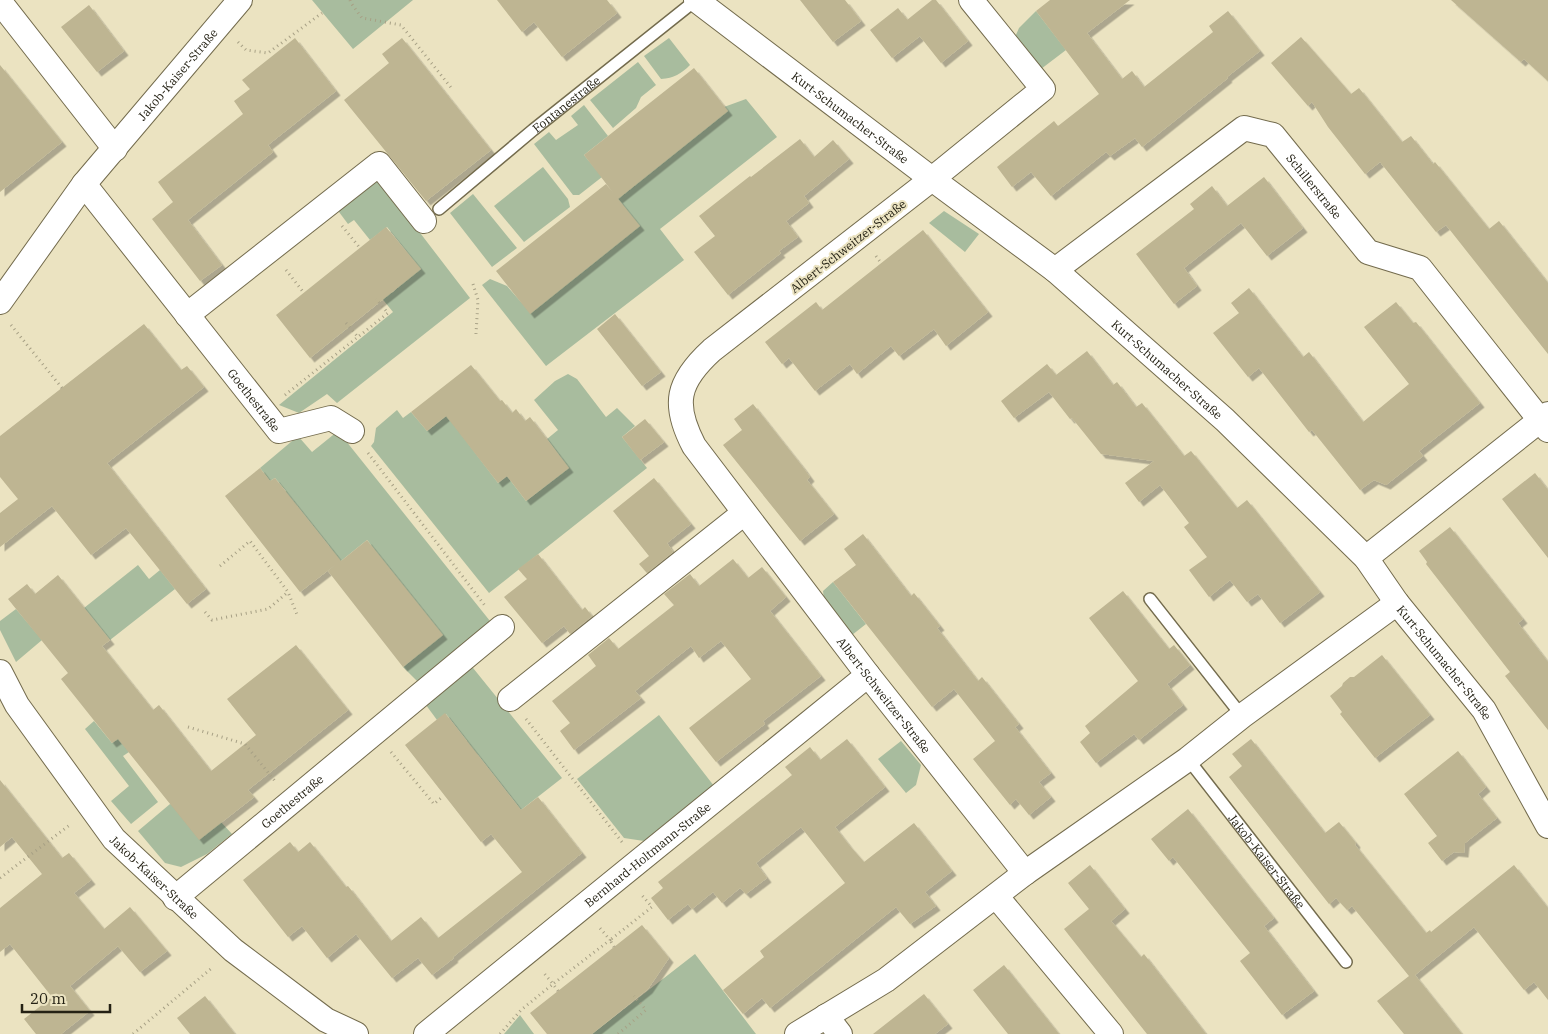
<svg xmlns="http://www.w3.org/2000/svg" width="1548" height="1034" viewBox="0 0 1548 1034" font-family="'IBM Plex Serif',serif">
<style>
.green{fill:#a8bc9e}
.building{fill:#beb592;filter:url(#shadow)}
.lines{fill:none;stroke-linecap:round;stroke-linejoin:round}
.lane-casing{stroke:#736b4d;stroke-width:14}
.street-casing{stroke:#736b4d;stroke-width:26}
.path{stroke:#a7a085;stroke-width:3;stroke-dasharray:1 4;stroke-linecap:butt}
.lane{stroke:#fff;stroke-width:11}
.street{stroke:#fff;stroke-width:24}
.labels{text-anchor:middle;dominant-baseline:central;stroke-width:4;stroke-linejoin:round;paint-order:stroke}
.street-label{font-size:12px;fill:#242114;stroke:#ebe3c1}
</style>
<defs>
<filter id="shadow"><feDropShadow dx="4.5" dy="4.5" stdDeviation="0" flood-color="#0004"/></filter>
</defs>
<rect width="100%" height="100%" fill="#ebe3c1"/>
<!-- green -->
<path class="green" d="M312,0H413L353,49Z
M1036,11L1066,50L1041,69L1015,37L1019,28Z
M669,38L690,65C681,74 674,78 661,79L644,56Z
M638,62L656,85L641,97L636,108L613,128L590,100Z
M746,99L777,137L660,229L684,260L546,366L482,285L490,279L507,286L528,310L637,224L614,194L724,107Z
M584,105L608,136L584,155L602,177L579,195H573L534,144L549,132L556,140L578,125L571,116Z
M543,167L568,199L570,207L524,242L494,206Z
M378,178L470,298L337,403L327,394L299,413L279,405L393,312L380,296L393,292L417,266L421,270L387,227L370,240L354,220L348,224L336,208Z
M473,194L517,248L492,267L450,213Z
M944,211L979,234L965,252L929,223Z
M568,374L577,379L606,417L617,408L635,426L622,437L647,468L489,593L371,446L374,442L376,428L397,410L403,418L411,412L427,431L482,388L460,433L498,483L507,476L526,501L568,468L547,439L558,430L534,400L555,381Z
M338,431L494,626L420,684L403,667L437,638L368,541L367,540L336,565L329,546L297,506L292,509L282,495L286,491L275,478L270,481L260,468L298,436L312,452Z
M138,565L149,579L160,570L175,589L110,640L84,608Z
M833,582L866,624L852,635L824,600L823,591Z
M16,609L42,640L16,662L0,630V621Z
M469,663L562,778L521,810L478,755L461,746L467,741L446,714H445L437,720L423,701Z
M659,715L714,786L644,841L624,838L577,779Z
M94,721L112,743L118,738L129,752L123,756L158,802L131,824L111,801L129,786L85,729Z
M901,741L921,765L916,785L906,793L878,759Z
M170,804L221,822L232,834L207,854L181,867L165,863L138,831Z
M695,954L756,1034H592Z
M520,1015L534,1034H504Z"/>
<!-- building -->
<path class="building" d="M497,0H607L617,13L562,57L534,22L522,32Z
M800,0H845L861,21L833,42Z
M932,0H936L968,41L941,63L907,20Z
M1050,0H1130L1087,33L1122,79L1132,71L1144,87L1213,32L1209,26L1228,11L1260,51L1227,77L1228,78L1142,147L1135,138L1110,156L1106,152L1051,196L1031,172L1012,187L997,167L1054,121L1058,126L1099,94L1036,11Z
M1451,0H1548V81L1524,59L1521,62Z
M89,5L124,51L97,72L61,27Z
M898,8L920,36L892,58L870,30Z
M1301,37L1351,94L1359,88L1402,142L1411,136L1433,164L1435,162L1489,229L1499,221L1548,283V354L1446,225L1436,232L1380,162L1365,174L1328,127L1312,102L1308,106L1271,63Z
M295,38L336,91L268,145L273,152L188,220L222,265L200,281L152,219L173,202L158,182L243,114L234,101L250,89L242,80Z
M402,38L491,150L426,201L344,100L389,63L382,54Z
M0,65L62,142L0,192Z
M694,68L728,111L618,199L584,155Z
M800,139L814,157L833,140L849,159L804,196L809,203L786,221L798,237L779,251L781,253L728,295L694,252L715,236L699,216L750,176L751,177Z
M1264,177L1303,228L1267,256L1241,223L1184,268L1197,286L1174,304L1136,254L1194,209L1190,204L1212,186L1227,206Z
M606,184L640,226L530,314L496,271Z
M386,227L421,269L310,358L276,315Z
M923,230L988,312L946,346L934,329L899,356L891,346L857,374L850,364L815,391L789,358L782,364L765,342L816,302L822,310Z
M1249,288L1303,357L1309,352L1363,422L1409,384L1364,327L1396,302L1413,323L1416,322L1480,403L1419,451L1423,456L1386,485L1374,480L1360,490L1312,430L1309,432L1259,368L1248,377L1213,333L1239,313L1231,303Z
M615,314L661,372L642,386L597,329Z
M144,324L181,370L187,366L204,387L107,463L206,589L187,604L126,528L91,555L52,506L0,547V513L18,499L0,477V436Z
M1087,351L1113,385L1117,382L1136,407L1142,403L1184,456L1191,451L1237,508L1247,500L1320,592L1280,623L1258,594L1247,602L1230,580L1209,597L1189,570L1207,557L1184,527L1189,523L1160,485L1139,502L1125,483L1154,461L1101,454L1072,418L1070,419L1049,392L1014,418L1001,401L1047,364L1056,375Z
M471,365L500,401L502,400L512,413L516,409L525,421L530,417L569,468L526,501L507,476L498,483L446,416L427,431L411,412Z
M753,404L802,466L810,477L807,480L834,514L800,541L723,445L742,430L734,419Z
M645,419L664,442L640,460L622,437Z
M260,468L270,481L275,478L341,561L367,540L443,635L403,667L328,571L335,565L300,592L225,496Z
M1535,473L1548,490V558L1502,499Z
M654,478L691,524L667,543L673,552L647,573L639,564L649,556L613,511Z
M1450,527L1523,619L1518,623L1548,662V730L1505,676L1510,672L1426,564L1427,562L1419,551Z
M863,534L911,596L914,593L940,626L937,628L978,681L982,677L1019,724L1015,727L1051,773L1039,782L1051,797L1029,815L1016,799L1010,805L973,759L995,741L954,689L932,707L833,582L856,565L844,549Z
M538,554L582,610L585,607L592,616L570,634L564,626L542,643L504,597L527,579L518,569Z
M733,559L748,578L762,567L786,597L770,611L821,676L763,721L765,724L716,762L689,728L751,679L721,641L699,658L691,646L635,691L641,698L574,750L560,731L570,723L552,701L596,666L588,655L609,638L618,649L674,605L664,594L690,574L699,586Z
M58,575L110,640L102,646L153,710L159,705L211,771L256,735L227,699L296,645L348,710L248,790L254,797L199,840L118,739L112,743L61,679L68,673L8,599L27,584L35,594Z
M1123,591L1169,649L1174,645L1190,665L1167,684L1183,705L1139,740L1134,734L1096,763L1080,742L1090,733L1085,726L1138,681L1089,618Z
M1382,655L1430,715L1375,758L1340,714L1342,712L1330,696L1342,686L1343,683L1350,677H1354Z
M445,713L521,810L538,797L582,853L453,957L454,958L432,975L418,958L392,978L356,934L327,958L302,926L288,937L243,880L290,842L298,852L310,842L346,887L348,886L391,941L421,917L438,938L522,872L491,834L481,842L405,745Z
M847,739L885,787L835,827L849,845L864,862L914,823L952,871L925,892L936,906L910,924L896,907L770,1008L762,998L743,1014L723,990L764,957L760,951L845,883L801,827L756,863L767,878L746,894L740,888L722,903L713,892L692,909L688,904L668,920L651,898L663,888L658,882L792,775L785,767L810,747L820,760Z
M1251,739L1325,833L1339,822L1356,843L1355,845L1426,933L1430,930L1431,932L1514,865L1548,908V1000L1534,982L1524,990L1474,927L1415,975L1462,1034H1404L1377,1001L1409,976L1352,906L1347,910L1336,898L1329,904L1229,777L1242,766L1232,754Z
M1458,751L1486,787L1478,794L1497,818L1465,843L1464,853L1454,852L1442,861L1428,843L1437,836L1404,794Z
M0,780L62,858L69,853L91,880L74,893L104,929L130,907L167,951L140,972L118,946L70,986L90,1011L61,1034H36L24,1019L52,997L10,944L0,952V908L42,874L12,837L0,847Z
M1188,809L1274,918L1264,926L1314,991L1282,1015L1240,961L1250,953L1173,857L1169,861L1151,839Z
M1090,865L1125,909L1111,921L1141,957L1144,954L1206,1034H1147L1064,929L1089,909L1068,883Z
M642,925L669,958L648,989L592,1034H547L530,1013Z
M1004,965L1059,1034H1008L973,990Z
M924,994L948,1024L935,1034H873Z
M205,996L235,1034H190L177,1018Z"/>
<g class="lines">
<!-- lane casing -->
<g class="lane-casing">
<g id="lane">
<path id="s1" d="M439,209L533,130L696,0"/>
<path d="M1150,599L1242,716"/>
<path id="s2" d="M1188,759L1346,962"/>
</g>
</g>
<!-- street casing -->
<g class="street-casing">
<g id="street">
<path id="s3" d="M696,0L932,179L1055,270L1225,420L1366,558L1397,603L1484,710L1548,826"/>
<path id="s4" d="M971,0L1043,89L932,179L712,350C677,382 672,404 694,446L868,675L1025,873"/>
<path d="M0,2L115,149"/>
<path id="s5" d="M84,184L279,431L331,418L352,431"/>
<path id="s6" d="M1055,270L1244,128L1273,135L1368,252L1420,268L1548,430"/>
<path id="s7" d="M0,302L84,184L240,0"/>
<path d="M187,315L379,164L424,221"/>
<path d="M1366,558L1548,414"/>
<path id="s8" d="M0,672L17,705L114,839L233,950L326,1020L356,1034"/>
<path d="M510,699L744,513"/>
<path d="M996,896L1111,1034"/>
<path id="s9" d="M175,898L502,627"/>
<path d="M826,1016L840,1034"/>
<path id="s10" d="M426,1034L868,675"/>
<path d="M797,1034L886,980L1025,873L1188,759L1242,716L1397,603"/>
</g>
</g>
<!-- path -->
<path class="path" d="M350,0L351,3L362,18L401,25L453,90
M238,42L246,50L268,53L322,13
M342,226L360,248
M876,256L881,263
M286,270L304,293
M473,284L478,300L476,334
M346,323L358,337
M11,325L62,388
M285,395L388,313L376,299
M368,453L486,607
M220,566L250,541L288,592L298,617
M205,612L212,620L268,609L288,592
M526,719L622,842
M188,727L245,744L275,781
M391,752L434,804L441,798
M0,878L71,824
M614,947L610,940L652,907L640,893
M558,991L553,984L610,940L599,927
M133,1034L213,967
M500,1034L521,1010L553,984L543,972
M618,1034L646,1010L634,996"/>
<!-- lane -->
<use href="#lane" class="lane"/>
<!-- street -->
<use href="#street" class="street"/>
</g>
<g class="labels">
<!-- street labels -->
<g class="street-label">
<text stroke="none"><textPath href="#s7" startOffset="289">Jakob-Kaiser-Straße</textPath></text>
<text stroke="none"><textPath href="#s1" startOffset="165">Fontanestraße</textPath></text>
<text stroke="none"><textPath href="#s3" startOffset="194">Kurt-Schumacher-Straße</textPath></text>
<text stroke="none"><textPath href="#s6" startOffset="332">Schillerstraße</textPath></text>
<text transform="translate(848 246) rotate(-38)">Albert-Schweitzer-Straße</text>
<text stroke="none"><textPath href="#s3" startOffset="599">Kurt-Schumacher-Straße</textPath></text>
<text stroke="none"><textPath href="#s5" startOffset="275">Goethestraße</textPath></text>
<text stroke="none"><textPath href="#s3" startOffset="1004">Kurt-Schumacher-Straße</textPath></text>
<text stroke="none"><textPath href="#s4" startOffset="958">Albert-Schweitzer-Straße</textPath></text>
<text stroke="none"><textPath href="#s9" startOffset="152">Goethestraße</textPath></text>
<text stroke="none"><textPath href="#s10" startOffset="285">Bernhard-Holtmann-Straße</textPath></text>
<text stroke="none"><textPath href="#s2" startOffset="129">Jakob-Kaiser-Straße</textPath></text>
<text stroke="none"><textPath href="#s8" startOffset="258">Jakob-Kaiser-Straße</textPath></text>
</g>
</g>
<!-- scale -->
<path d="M22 1004v8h88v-8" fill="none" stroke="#242114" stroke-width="2.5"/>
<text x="30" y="1004" font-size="15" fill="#242114" stroke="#ebe3c1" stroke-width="4" paint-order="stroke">20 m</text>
</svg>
